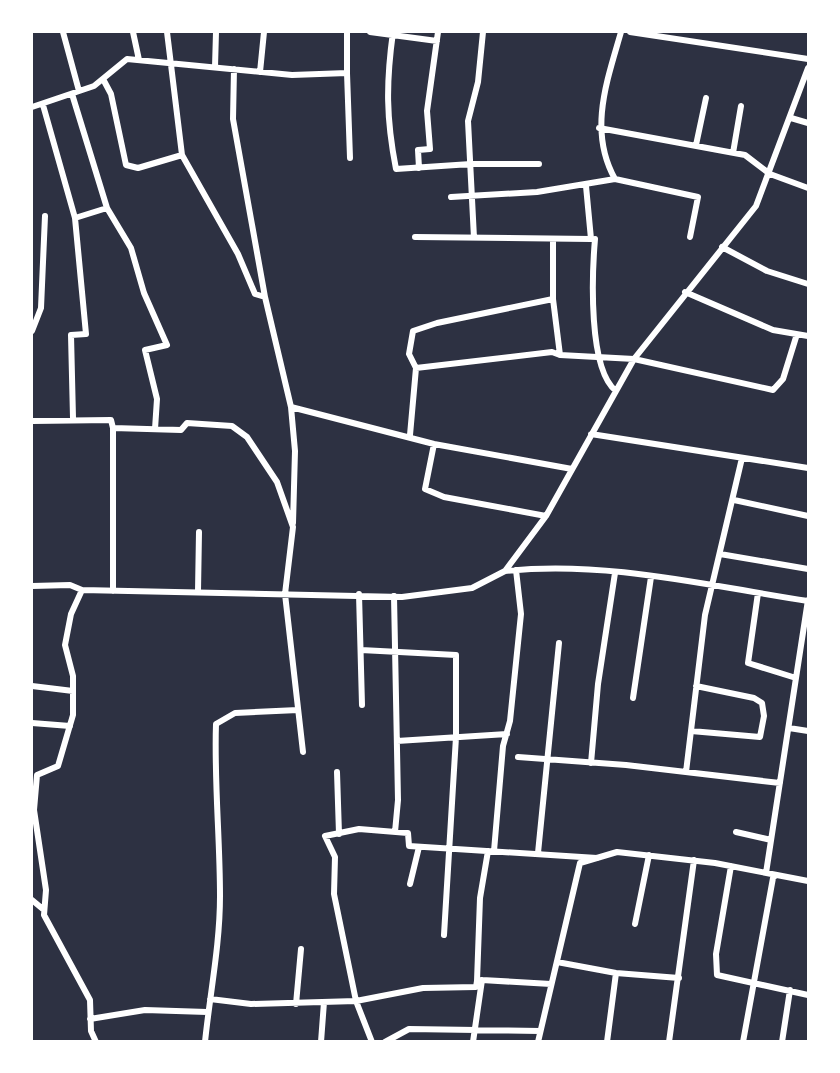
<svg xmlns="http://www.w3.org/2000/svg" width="840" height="1073" viewBox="0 0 840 1073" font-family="'Source Sans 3',sans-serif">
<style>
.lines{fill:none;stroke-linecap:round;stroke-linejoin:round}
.minor{stroke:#fff;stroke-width:6}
</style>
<rect width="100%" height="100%" fill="#2d3142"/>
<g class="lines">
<!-- minor -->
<path class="minor" d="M63,32L79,91
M133,32L139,60
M167,32L182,155L238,254L255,294L265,297L233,119L234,69
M347,32V73
M370,32L437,41
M393,32C386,83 386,118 396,169L471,164H539
M621,32C607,81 588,131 615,179L698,197L690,237
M630,32L808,59
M215,67L216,32
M260,72L264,32
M103,79L111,94L126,165L138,168L182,155
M72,94L107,208L131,248L144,293L167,345L145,350L157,399L155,429
M43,105L75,218L86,334L71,335L73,418
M32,107L94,86L127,59L292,75L347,73L350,158
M791,118L808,123
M599,128L745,155L770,174L808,188
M696,145L706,98
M733,153L741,106
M419,168L418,150L430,149L427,111L438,32
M451,197L537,192L615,179
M75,218L107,208
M415,237L591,239L586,186
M474,238L468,121L478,82L483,32
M595,239C592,274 588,369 616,391
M722,247L767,271L808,284
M685,292L773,330L808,336
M265,297L291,407L295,451L293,523
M32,331L41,308L45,216
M560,355L634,359L773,390L783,379L797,334
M416,368L552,352L560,355L553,299V239
M291,407L434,444L572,469
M32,421L111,420L113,428L181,430L187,423L232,426L247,437L277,482L293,527L285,594L303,752
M591,434L808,468
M410,435L416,368L409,354L413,331L437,323L553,299
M434,444L425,489L444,497L546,516
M734,500L808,516
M720,554L808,569
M505,571C606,560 709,586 808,601
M32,586L70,585L82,590
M113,591V428
M198,591L199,532
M758,593L748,663L796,678
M359,594L362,705
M394,596L398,800L395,832
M361,650L456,655V737L444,935
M32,686L73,691
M633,698L651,577
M32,723L70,726
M789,728L808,731
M691,731L760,737L764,716L762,703L754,698L696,686
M397,741L507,734
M518,757L626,765L780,783
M591,763L598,684L615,573
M337,772L339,834
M686,772L705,615L742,458
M736,832L771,840
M494,851L503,746L510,721L521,614L516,570
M538,853L559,643
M731,866L716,954L717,975L808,995
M766,873L808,600
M410,884L419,847
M32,900L44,910
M635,924L649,855
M557,962L616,973L679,978
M482,980L477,981L480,898L488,851
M210,999L251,1004L356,1001L334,894L335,857L325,836L359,829L408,833L409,846L597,858
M296,1004L301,949
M90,1019L145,1010L207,1012
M96,1042L91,1031L90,1000L44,915L46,890L34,810L37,775L58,766L73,715V676L65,645L71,614L82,590L402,597L472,588L505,571L546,516L634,359L756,206L808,68
M205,1042C210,993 220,945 220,896C220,838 214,781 216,724L235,713L298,710
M321,1042L324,1002
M372,1042L356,1001L423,988L476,987L477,981
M385,1042L409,1029L540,1031
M473,1042L482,980L551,984
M538,1042L580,863L617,852L715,863L808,881
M607,1042L616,973
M669,1042L694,860
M743,1042L773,878L776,875
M782,1042L790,990"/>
</g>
<!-- border -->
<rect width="840" height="1073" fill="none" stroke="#ffffff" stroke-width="66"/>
</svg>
